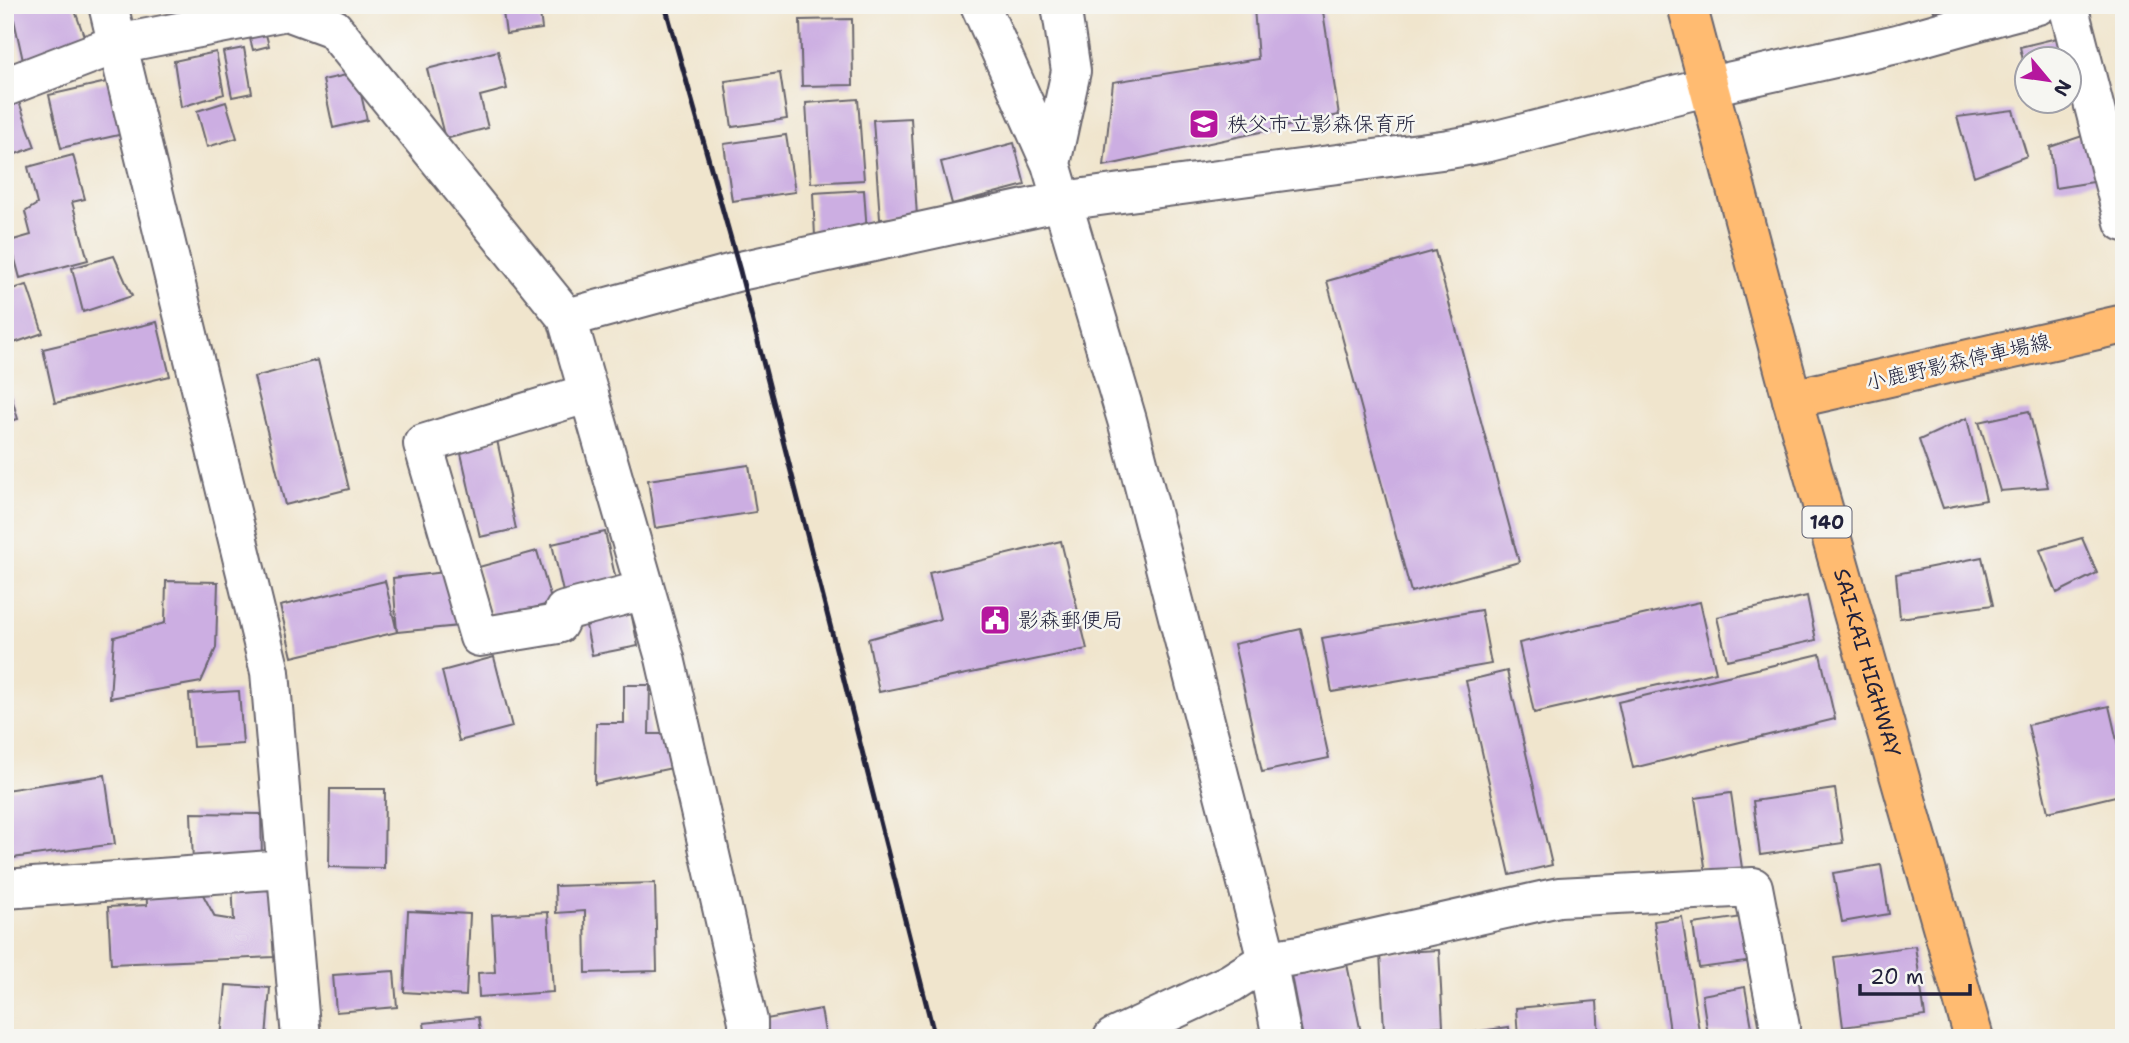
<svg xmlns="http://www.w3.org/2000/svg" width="2129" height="1043" viewBox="0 0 2129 1043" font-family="'Shantell Sans','Klee One',sans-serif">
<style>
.building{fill:#ccaee2}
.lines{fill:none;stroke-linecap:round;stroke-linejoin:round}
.minor-casing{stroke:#6a666e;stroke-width:42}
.major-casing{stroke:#6a666e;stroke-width:42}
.highway-casing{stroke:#6a666e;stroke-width:42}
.minor{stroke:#fff;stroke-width:38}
.major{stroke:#ffbb71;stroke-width:38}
.highway{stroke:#ffbb71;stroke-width:38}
.rail{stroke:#22223b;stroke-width:5}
.labels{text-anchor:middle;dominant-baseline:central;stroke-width:5;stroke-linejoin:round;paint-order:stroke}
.shield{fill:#f6f6f2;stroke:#626272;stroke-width:2}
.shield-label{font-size:19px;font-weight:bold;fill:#22223b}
.poi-label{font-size:21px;fill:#22223b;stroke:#f6f6f2;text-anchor:start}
.street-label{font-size:21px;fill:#22223b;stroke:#f6f6f2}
</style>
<rect width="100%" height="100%" fill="#f6f6f2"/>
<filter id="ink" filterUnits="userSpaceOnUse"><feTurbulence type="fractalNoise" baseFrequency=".0143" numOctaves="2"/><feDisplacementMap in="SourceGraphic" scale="14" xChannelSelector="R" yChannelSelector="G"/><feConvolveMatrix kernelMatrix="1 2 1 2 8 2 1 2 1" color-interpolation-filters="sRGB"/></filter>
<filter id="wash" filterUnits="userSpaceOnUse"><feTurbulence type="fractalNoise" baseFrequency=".00686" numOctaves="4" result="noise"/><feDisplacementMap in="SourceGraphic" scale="28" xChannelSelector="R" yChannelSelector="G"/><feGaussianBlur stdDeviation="1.57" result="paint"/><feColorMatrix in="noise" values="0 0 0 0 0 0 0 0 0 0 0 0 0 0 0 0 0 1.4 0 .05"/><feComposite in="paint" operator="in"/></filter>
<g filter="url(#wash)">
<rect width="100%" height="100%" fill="#f0e5cd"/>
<g id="blocks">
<!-- building -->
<path class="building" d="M34,5H73L86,42L24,65L12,11Z
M502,5H539L542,29L506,34Z
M1288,5H1322L1339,115L1104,166L1113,82L1258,59L1254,8Z
M1932,5H1956V7L1934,11Z
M852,19L853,85L802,86L800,20Z
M263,23L269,46L253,50L247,27Z
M2061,37L2068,60H2028L2026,73L2020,47Z
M244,48L252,93L232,97L223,52Z
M498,51L507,89L480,96L488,128L445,139L427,69Z
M216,52L224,94L181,107L174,61Z
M356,73L367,120L333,128L323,80Z
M780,73L787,119L732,127L725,81Z
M111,81L123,134L61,148L49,95Z
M18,99L35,147L5,158V104Z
M858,99L864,180L811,183L806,103Z
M226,102L237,138L207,147L197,111Z
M2013,110L2027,156L1974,176L1957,117Z
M911,118L917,217L880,219L873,120Z
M2091,133L2100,181L2055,188L2050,147Z
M786,135L795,192L732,201L724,144Z
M1014,143L1025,185L952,204L941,162Z
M73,155L85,199L72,202L88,260L20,278L10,241L31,235L25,212L37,204L28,167Z
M864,190L867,233L815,237L813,193Z
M1435,251L1519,562L1411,592L1327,281Z
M114,256L132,296L83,312L72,268Z
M27,285L43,333L5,346V291Z
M157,322L170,376L55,403L43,349Z
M318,360L349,489L285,505L254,377Z
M5,385H8L18,419L5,422Z
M2029,411L2048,487L2000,491L1979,422Z
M1967,418L1986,500L1943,508L1919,440Z
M497,440L516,529L480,537L460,449Z
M749,465L756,512L655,528L648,480Z
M605,532L616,580L563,592L552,544Z
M2082,538L2097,573L2057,593L2040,550Z
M1061,541L1087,649L879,692L868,639L940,619L929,573Z
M537,551L552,603L494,619L479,567Z
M1982,557L1993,605L1900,618L1896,574Z
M453,571L459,626L397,632L292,657L280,606L385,581L397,632L393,578Z
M166,581L218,582L216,648L201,682L110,698L114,637L165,623Z
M1807,596L1816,640L1727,660L1717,617Z
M1700,602L1716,672L1534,713L1519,643Z
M1481,610L1491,664L1332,692L1322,638Z
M631,612L638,646L592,655L585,621Z
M1301,629L1329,758L1262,772L1234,644Z
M1820,654L1835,719L1633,768L1618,702Z
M494,657L512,727L459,741L442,671Z
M1507,671L1552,865L1510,875L1466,681Z
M624,685H650L649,734H670L677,767L595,784L596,723H624Z
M239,691L243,744L193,747L189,694Z
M2109,706L2124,771V794L2048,812L2028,725Z
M105,775L115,844L5,859V790Z
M330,789H385L384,868L329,867Z
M1835,789L1843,843L1760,855L1753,801Z
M1731,793L1742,868L1706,873L1695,798Z
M191,813L261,814L262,858L193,862Z
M1881,865L1889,914L1842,922L1833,873Z
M146,879L201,891L215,917L234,920L232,883L271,882L274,957L111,964L108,907L147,905Z
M655,883L657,971L586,973L585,911L556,913L555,886Z
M408,911L470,914L466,996L404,992Z
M548,912L553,992L479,997L478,973L495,972L492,915Z
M1682,917L1700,1038H1671L1654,921Z
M1742,917L1754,961L1699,968L1693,924Z
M1915,946L1925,1016L1843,1027L1834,957Z
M1439,950L1443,1026L1384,1030L1380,953Z
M1346,959L1362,1038H1303L1290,970Z
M394,971L397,1007L336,1012L333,975Z
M226,985L270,988L266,1038H221Z
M1745,987L1752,1027L1708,1035L1702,995Z
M1597,1001L1599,1038H1518L1516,1008Z
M821,1009L826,1038H764L761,1020Z
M478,1017L481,1038H426L424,1023Z
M1509,1027L1510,1038H1466V1033Z"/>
</g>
</g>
<g filter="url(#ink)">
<use href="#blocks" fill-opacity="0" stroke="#6a666e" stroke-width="2"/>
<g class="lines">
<!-- minor casing -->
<g class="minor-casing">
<path id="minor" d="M108,5L270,672L301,1038
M980,5L1051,164L1127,420L1267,960L1282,1038
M2068,5L2124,222
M2004,14L2038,5
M5,87L117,44L287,11L333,28L567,318L665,658L748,1021V1038
M1051,164L1071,71L1061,5
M567,318L740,271L1062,201L1449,149L1489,142L1710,86L1897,44L2004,14L2001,5
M589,393L423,444L479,637L558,624L564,611L645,590
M5,889L285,869
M1113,1038L1231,983L1267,960L1300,955L1559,897L1753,887L1780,1027"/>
</g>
<!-- major casing -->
<g class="major-casing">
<path id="major" d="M1792,399L2124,324"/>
</g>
<!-- highway casing -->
<g class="highway-casing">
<g id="highway">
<path id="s1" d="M1687,5L1792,399L1974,1038"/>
</g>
</g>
<!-- minor -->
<use href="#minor" class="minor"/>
<!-- major -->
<use href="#major" class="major"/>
<!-- highway -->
<use href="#highway" class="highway"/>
<!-- rail -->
<path class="rail" d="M665,5L740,271L935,1038"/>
</g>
</g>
<!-- icons -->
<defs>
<g id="school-square" transform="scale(1.575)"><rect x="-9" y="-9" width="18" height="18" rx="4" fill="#b5179e" stroke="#f6f6f2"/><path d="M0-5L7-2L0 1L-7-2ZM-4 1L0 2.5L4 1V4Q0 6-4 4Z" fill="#fff"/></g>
<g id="civic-square" transform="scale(1.575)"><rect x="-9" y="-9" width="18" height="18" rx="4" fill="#b5179e" stroke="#f6f6f2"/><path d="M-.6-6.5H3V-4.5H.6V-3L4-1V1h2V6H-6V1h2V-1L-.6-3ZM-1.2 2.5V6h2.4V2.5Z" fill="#fff"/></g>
</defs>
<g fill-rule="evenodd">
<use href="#school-square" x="1204" y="124"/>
<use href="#civic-square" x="995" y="620"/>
</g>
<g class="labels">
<!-- shield labels -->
<rect class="shield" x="1802.5" y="506.5" width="49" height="31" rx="5"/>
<g class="shield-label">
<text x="1827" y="522">140</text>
</g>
<!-- poi labels -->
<g class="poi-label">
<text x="1227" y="124">秩父市立影森保育所</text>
<text x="1018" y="620">影森郵便局</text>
</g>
<!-- street labels -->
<g class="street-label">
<text transform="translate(1958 362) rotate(-13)">小鹿野影森停車場線</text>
<text stroke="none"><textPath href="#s1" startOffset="682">SAI-KAI HIGHWAY</textPath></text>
</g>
</g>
<!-- margin -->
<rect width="2129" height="1043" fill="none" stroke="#f6f6f2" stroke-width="28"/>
<!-- north arrow -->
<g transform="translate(2048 80) rotate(119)"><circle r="33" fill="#f6f6f2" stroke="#a1a1a9" stroke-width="2"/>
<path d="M0-5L12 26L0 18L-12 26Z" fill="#b5179e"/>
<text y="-10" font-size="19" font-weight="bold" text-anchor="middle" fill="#22223b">N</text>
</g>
<!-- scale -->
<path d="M1860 984v10h110v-10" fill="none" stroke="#22223b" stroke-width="3.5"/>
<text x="1870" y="984" font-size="21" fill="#22223b" stroke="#f6f6f2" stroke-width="5" paint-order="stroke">20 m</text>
</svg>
